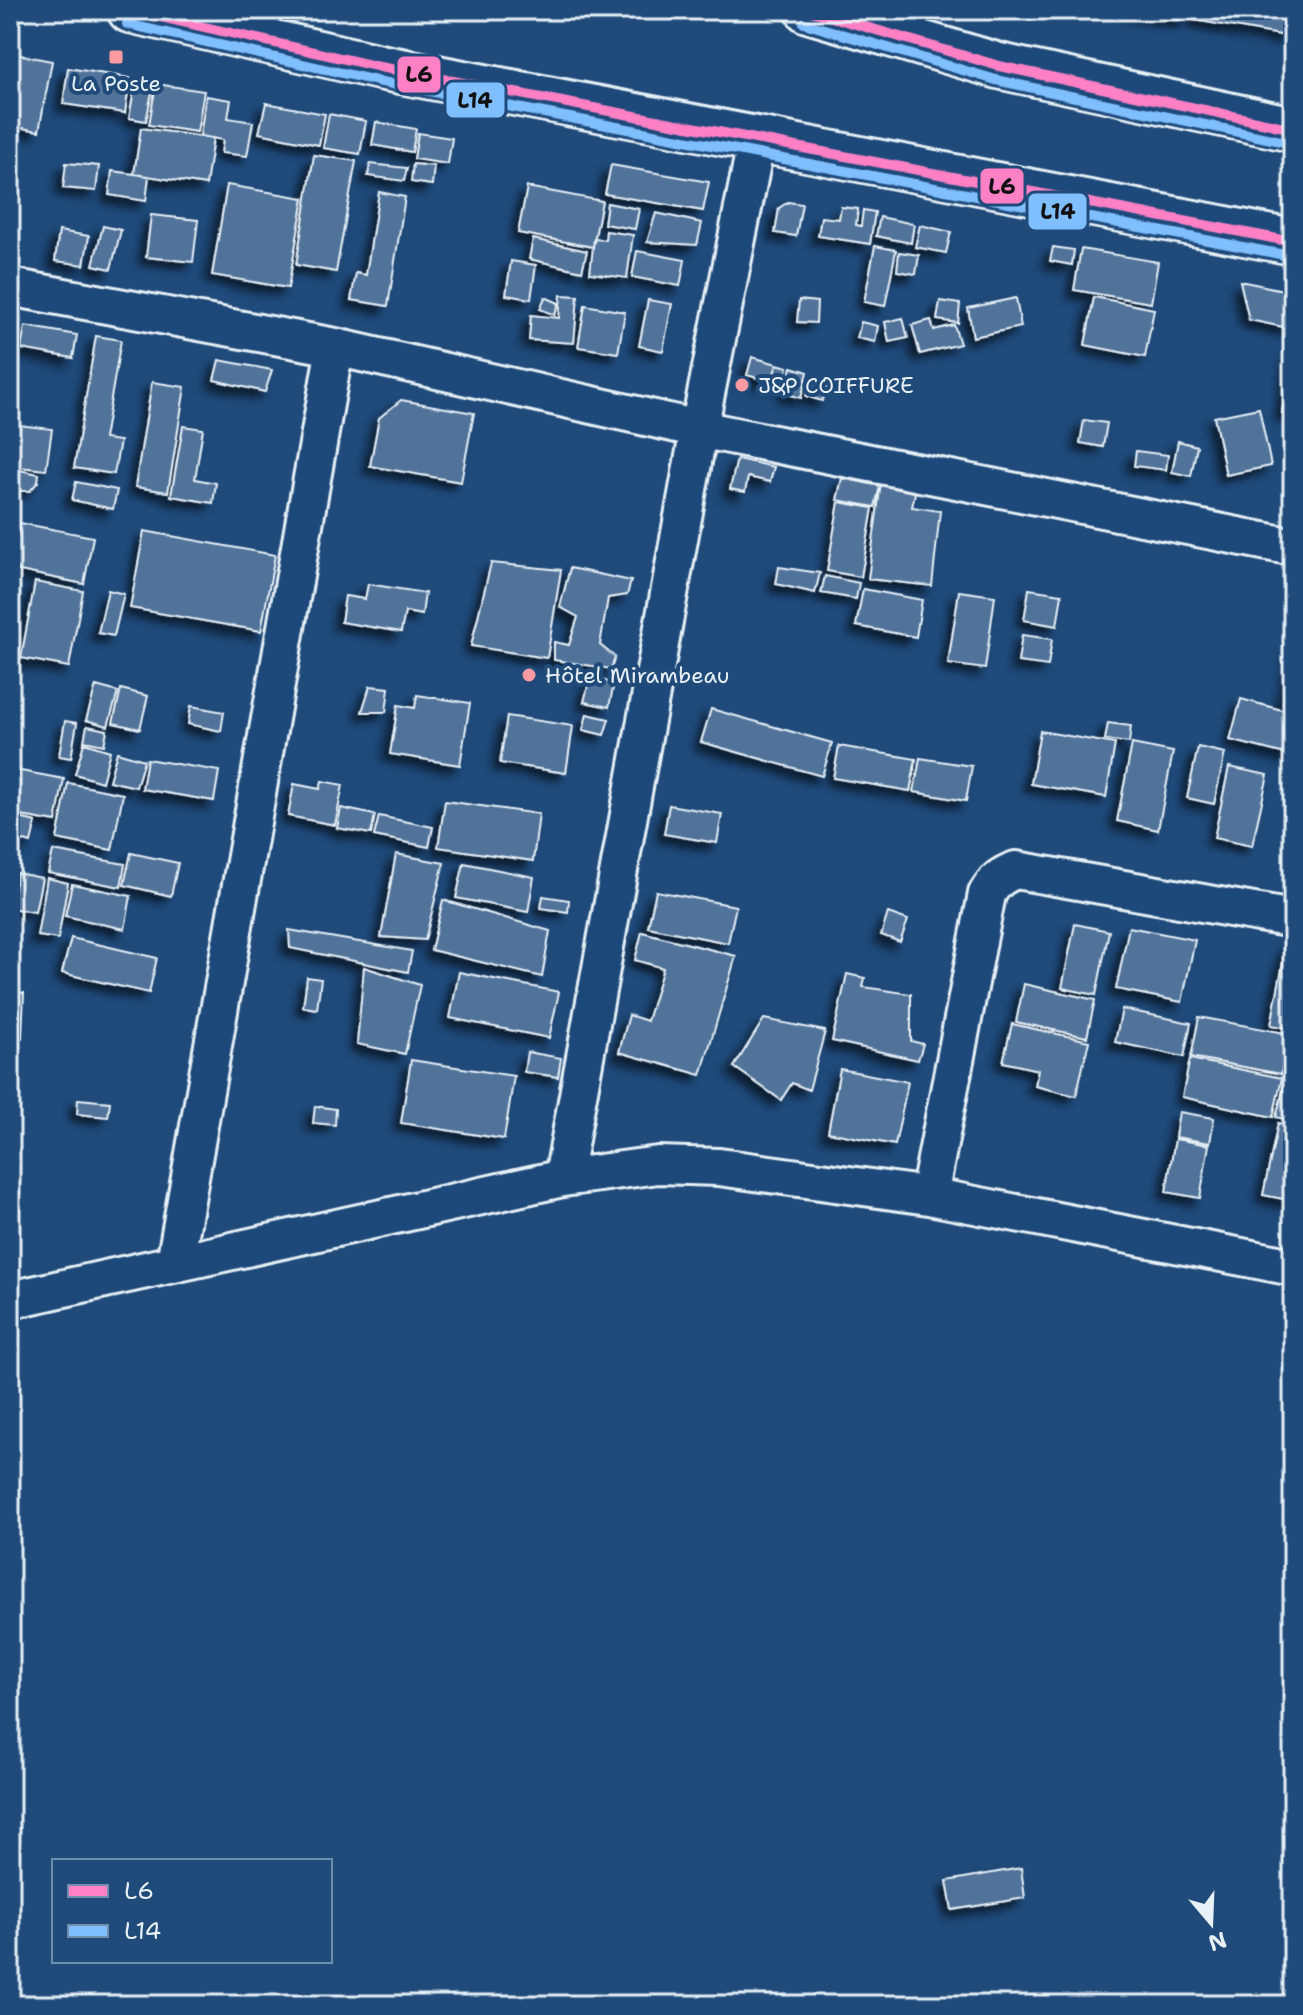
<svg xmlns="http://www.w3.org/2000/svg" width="1303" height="2015" viewBox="0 0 1303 2015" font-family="'Shantell Sans',sans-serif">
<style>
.building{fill:#517399;stroke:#e8f1f8;stroke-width:2;filter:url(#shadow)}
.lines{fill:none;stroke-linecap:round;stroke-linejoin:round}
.minor-casing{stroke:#e8f1f8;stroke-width:42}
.primary-casing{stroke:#e8f1f8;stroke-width:50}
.minor{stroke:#1f4a7a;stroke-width:36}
.primary{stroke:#1f4a7a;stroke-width:44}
.bus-1-casing{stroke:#1f4a7a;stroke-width:16}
.bus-2-casing{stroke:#1f4a7a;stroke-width:16}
.bus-1{stroke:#ff80c5;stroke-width:10}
.bus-2{stroke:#80bfff;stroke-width:10}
.poi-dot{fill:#ff9aa2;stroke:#1f4a7a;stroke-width:3}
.labels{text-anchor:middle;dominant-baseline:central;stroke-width:8;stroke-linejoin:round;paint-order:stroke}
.poi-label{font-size:22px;fill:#e8f1f8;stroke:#1f4a7a;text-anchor:start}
.line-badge{stroke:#1f4a7a;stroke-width:3}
.pale-badge-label{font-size:22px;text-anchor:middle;font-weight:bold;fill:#111}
</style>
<defs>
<filter id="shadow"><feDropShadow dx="-7" dy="7" stdDeviation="4" flood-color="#0009"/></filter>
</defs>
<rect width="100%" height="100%" fill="#1f4a7a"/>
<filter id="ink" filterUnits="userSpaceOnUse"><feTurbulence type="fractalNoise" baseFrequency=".0125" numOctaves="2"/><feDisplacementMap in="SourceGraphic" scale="16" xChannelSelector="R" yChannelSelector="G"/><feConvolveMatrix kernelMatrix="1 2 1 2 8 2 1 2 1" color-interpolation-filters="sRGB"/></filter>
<g filter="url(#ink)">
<!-- building -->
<path class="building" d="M1123,10H1187L1185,21Z
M1196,10H1291L1286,36L1194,20Z
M10,53L52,61L39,131L10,126Z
M68,68L130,78L125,113L63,104Z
M136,79L154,82L146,121L129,118Z
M156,84L204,91L197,132L149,125Z
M206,96L231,100L228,118L253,122L247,156L221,153L223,140L200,136Z
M266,103L325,114L319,145L259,133Z
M329,114L366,121L360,154L323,148Z
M376,122L416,129L412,152L372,145Z
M141,128L213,138L206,185L134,174Z
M418,133L452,138L448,164L414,159Z
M314,155L356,161L336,272L296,265Z
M66,163L99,166L96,191L63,188Z
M370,164L407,168L404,181L368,176Z
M413,164L434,166L432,185L411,182Z
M611,165L709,182L703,211L605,194Z
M112,171L149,176L146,201L109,195Z
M10,174L22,177L10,228Z
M227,185L304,198L288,288L212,275Z
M527,187L602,201L593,247L518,233Z
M379,192L405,197L388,306L351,300L356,273L366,275Z
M788,202L802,204L796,236L775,233L779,208Z
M607,203L639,209L635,229L604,224Z
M841,207L858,209L856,225L861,226L863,210L875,212L870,244L818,236L821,217L839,219Z
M656,213L702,223L697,245L647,242Z
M151,215L198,220L193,262L146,257Z
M880,217L914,224L911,243L876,236Z
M920,225L951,232L946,253L915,247Z
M103,226L121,230L111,269L93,265Z
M59,231L89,236L84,265L55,261Z
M606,231L633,235L627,278L590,273L594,239L605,240Z
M533,239L587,251L582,271L529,259Z
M875,246L896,250L885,306L864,302Z
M1053,247L1074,250L1072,265L1050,261Z
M1081,249L1158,262L1151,303L1074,290Z
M637,251L685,260L680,286L632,277Z
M899,252L919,255L916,274L897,271Z
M511,261L536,265L531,299L506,295Z
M1240,281L1293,292V329L1249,320Z
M561,295L578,296L574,343L529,340L531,315L559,318Z
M545,297L559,303L555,315L540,309Z
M1094,297L1154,309L1145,357L1085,345Z
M1016,298L1021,327L973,337L968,308Z
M648,300L672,304L663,351L639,346Z
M799,300L817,302L816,323L797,322Z
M940,301L960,304L958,323L937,320Z
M585,305L625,312L618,353L578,347Z
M903,318L908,338L889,342L885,322Z
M10,319L21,320L16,348L10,347Z
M931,320L934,330L954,325L960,344L920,354L912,325Z
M861,322L878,326L875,342L857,338Z
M25,326L77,335L73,358L21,349Z
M96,336L121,340L104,439L120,441L114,474L74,468Z
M1292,346H1293V415L1282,413Z
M752,357L777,364L772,382L747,375Z
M219,360L272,370L265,392L214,380Z
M777,364L788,367L785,377L774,374Z
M792,367L808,372L801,398L784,393Z
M812,377L829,382L822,401L806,396Z
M152,382L185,387L168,492L135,487Z
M401,400L474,413L461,482L370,466L379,418Z
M1259,408L1271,466L1226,475L1214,417Z
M1084,420L1107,423L1103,447L1080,443Z
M10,424L52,429L46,470L10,466Z
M183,426L203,429L195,479L216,483L213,503L171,496Z
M1178,441L1197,446L1191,476L1172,472Z
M1136,451L1168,455L1166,470L1134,466Z
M737,459L774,467L770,482L748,477L745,492L730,489Z
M19,470L39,474L38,482L30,491H18L10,489V476L12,471Z
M842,478L880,486L875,507L837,500Z
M76,482L117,490L113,509L72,500Z
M881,482L916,488L912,507L940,511L932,586L868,579Z
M839,502L873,508L861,577L827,571Z
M20,523L93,537L84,584L10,569Z
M144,531L275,555L261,631L130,608Z
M491,563L561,570L547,658L471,646Z
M779,567L820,573L815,593L776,584Z
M570,568L631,581L627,595L608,598L600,645L615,657L611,669L554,660V642L569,645L578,617L560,607Z
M825,576L859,583L856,599L821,593Z
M35,582L83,591L69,667L21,658Z
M368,584L425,593L422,615L405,612L401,632L341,622L345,596L365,599Z
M863,589L922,600L916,637L856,626Z
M1029,589L1062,594L1057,626L1024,620Z
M108,590L124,594L114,636L98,633Z
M959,591L995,596L985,669L948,664Z
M1022,635L1052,639L1048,666L1018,662Z
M1293,649V706L1283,704Z
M590,678L614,683L609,707L584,702Z
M96,686L118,692L108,726L86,720Z
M370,686L389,688L386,712H362Z
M121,689L148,696L140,729L113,723Z
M417,695L470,703L460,765L390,754L398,705L415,708Z
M1241,699L1293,713V756L1230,740Z
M191,706L224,712L221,731L188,724Z
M711,709L832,743L822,776L701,742Z
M587,714L609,719L604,735L583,730Z
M507,716L573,726L566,773L500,763Z
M65,721L77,723L71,758L59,756Z
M1108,723L1131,726L1129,743L1105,740Z
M87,726L107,730L104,745L84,741Z
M1040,731L1115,744L1106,797L1031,784Z
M84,743L110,751L102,782L75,774Z
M1132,744L1173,752L1158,830L1117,821Z
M839,746L916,759L910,791L833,778Z
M1198,747L1225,753L1214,804L1187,798Z
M117,752L144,760L136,787L109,781Z
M920,758L972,766L966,801L914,792Z
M147,759L219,771L214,801L142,789Z
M1229,767L1268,775L1252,846L1214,838Z
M10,769L64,779L56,822L10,814Z
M322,781L343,785L335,825L288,816L294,784L320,789Z
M68,783L123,794L112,850L57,839Z
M445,801L539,814L533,861L438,847Z
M669,805L722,814L717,843L664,834Z
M341,808L375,815L371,834L337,828Z
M379,816L433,827L429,847L374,836Z
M10,817L15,818L10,846Z
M19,818L36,822L31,843L14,838Z
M53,851L125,864L121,887L48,873Z
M131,853L178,863L171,896L124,885Z
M396,854L444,863L425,940L381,937Z
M464,863L534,877L528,912L456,898Z
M17,873L42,878L35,912L10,908Z
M47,878L68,883L58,939L37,936Z
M72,884L131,896L125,929L65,916Z
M656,891L736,906L728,943L648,927Z
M543,896L569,900L568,912L541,908Z
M443,900L550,931L542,977L431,950Z
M888,913L908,920L900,942L881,935Z
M1075,924L1109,931L1096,995L1062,988Z
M1129,927L1195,940L1182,1002L1116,989Z
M289,930L412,951L408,972L290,948Z
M642,932L736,956L701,1075L619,1052L629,1015L647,1021L663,968L635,960Z
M71,938L157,958L149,993L62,973Z
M1287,943L1293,944V1029L1271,1025Z
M364,967L420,985L405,1054L357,1044Z
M459,972L559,992L549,1038L450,1018Z
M847,974L865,978L863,987L911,994V1041L923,1044L918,1060L832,1041Z
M307,977L321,979L317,1009L303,1007Z
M1024,984L1095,1000L1087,1037L1016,1022Z
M10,992L24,993L22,1038L10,1037Z
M1122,1009L1191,1023L1184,1057L1115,1042Z
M1199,1017L1290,1034L1281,1074L1191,1057Z
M764,1019L825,1031L809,1090L792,1083L781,1100L734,1067Z
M1012,1024L1089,1041L1076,1096L1035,1086L1038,1070L1003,1062Z
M527,1052L561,1058L558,1077L524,1072Z
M1190,1059L1282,1078L1273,1117L1182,1097Z
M411,1060L514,1076L504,1139L401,1123Z
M840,1069L908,1082L895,1145L828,1132Z
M1286,1080L1293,1081V1121L1276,1117Z
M78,1099L110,1102L108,1117L77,1114Z
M315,1106L336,1109L335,1125L313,1123Z
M1179,1112L1214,1118L1210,1143L1175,1137Z
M1278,1123L1293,1126V1201L1263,1195Z
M1175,1139L1209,1145L1200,1198L1166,1192Z
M1021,1868L1025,1898L952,1910L947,1881Z"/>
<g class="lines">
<!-- minor casing -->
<g class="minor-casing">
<path id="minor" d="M10,287L335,347L699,429L1293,547
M563,1178L699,429L757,138
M929,1196L987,894C995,880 1002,875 1016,870L1293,919
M175,1263L335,347
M10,1300L563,1178L658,1165L719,1167L929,1196L1293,1267"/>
</g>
<!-- primary casing -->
<g class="primary-casing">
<path id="primary" d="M130,10L380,67L1293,242
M808,10L999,66L1293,129"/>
</g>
<!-- minor -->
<use href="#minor" class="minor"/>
<!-- primary -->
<use href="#primary" class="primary"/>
<!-- bus-1 casing -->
<g class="bus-1-casing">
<path id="bus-1" d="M130,10L380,67L1293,242
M808,10L999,66L1293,129"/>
</g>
<!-- bus-2 casing -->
<g class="bus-2-casing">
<path id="bus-2" d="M804,23L996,80L1290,143
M127,24L377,81L1290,256"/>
</g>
<!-- bus-1 -->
<use href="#bus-1" class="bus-1"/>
<!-- bus-2 -->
<use href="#bus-2" class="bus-2"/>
</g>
</g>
<!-- markers -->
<g class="poi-dot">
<rect x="108" y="49" width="16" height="16" rx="4"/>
<circle cx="742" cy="385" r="8"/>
<circle cx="529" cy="675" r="8"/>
</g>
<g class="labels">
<!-- poi labels -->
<g class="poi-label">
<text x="116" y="83" text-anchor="middle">La Poste</text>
<text x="758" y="385">J&amp;P COIFFURE</text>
<text x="545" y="675">Hôtel Mirambeau</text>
</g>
</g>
<g class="line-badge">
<rect x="396" y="55" width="46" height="39" rx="8" fill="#ff80c5"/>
<rect x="445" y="81" width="61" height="38" rx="8" fill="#80bfff"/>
<rect x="979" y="167" width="46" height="38" rx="8" fill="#ff80c5"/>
<rect x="1027" y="192" width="61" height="39" rx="8" fill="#80bfff"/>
</g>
<g class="pale-badge-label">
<text x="419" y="82">L6</text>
<text x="475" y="108">L14</text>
<text x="1002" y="194">L6</text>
<text x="1058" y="219">L14</text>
</g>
<!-- margin -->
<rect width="1303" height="2015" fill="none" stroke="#1f4a7a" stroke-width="40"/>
<rect x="20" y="20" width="1263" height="1975" fill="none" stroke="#e8f1f8" stroke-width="3" filter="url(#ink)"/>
<!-- legend -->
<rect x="52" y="1859" width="280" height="104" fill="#1f4a7a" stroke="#6f8dac" stroke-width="2"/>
<rect x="68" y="1885" width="40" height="12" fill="#ff80c5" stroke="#6f8dac" stroke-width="2"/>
<text x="124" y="1899" font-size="24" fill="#e8f1f8">L6</text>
<rect x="68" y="1925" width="40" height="12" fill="#80bfff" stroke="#6f8dac" stroke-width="2"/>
<text x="124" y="1939" font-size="24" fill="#e8f1f8">L14</text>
<!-- north arrow -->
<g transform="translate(1211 1923) rotate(161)" stroke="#1f4a7a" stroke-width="6" paint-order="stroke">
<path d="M0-6L14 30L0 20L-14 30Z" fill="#e8f1f8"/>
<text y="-12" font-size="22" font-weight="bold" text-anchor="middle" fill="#e8f1f8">N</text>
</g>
</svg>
